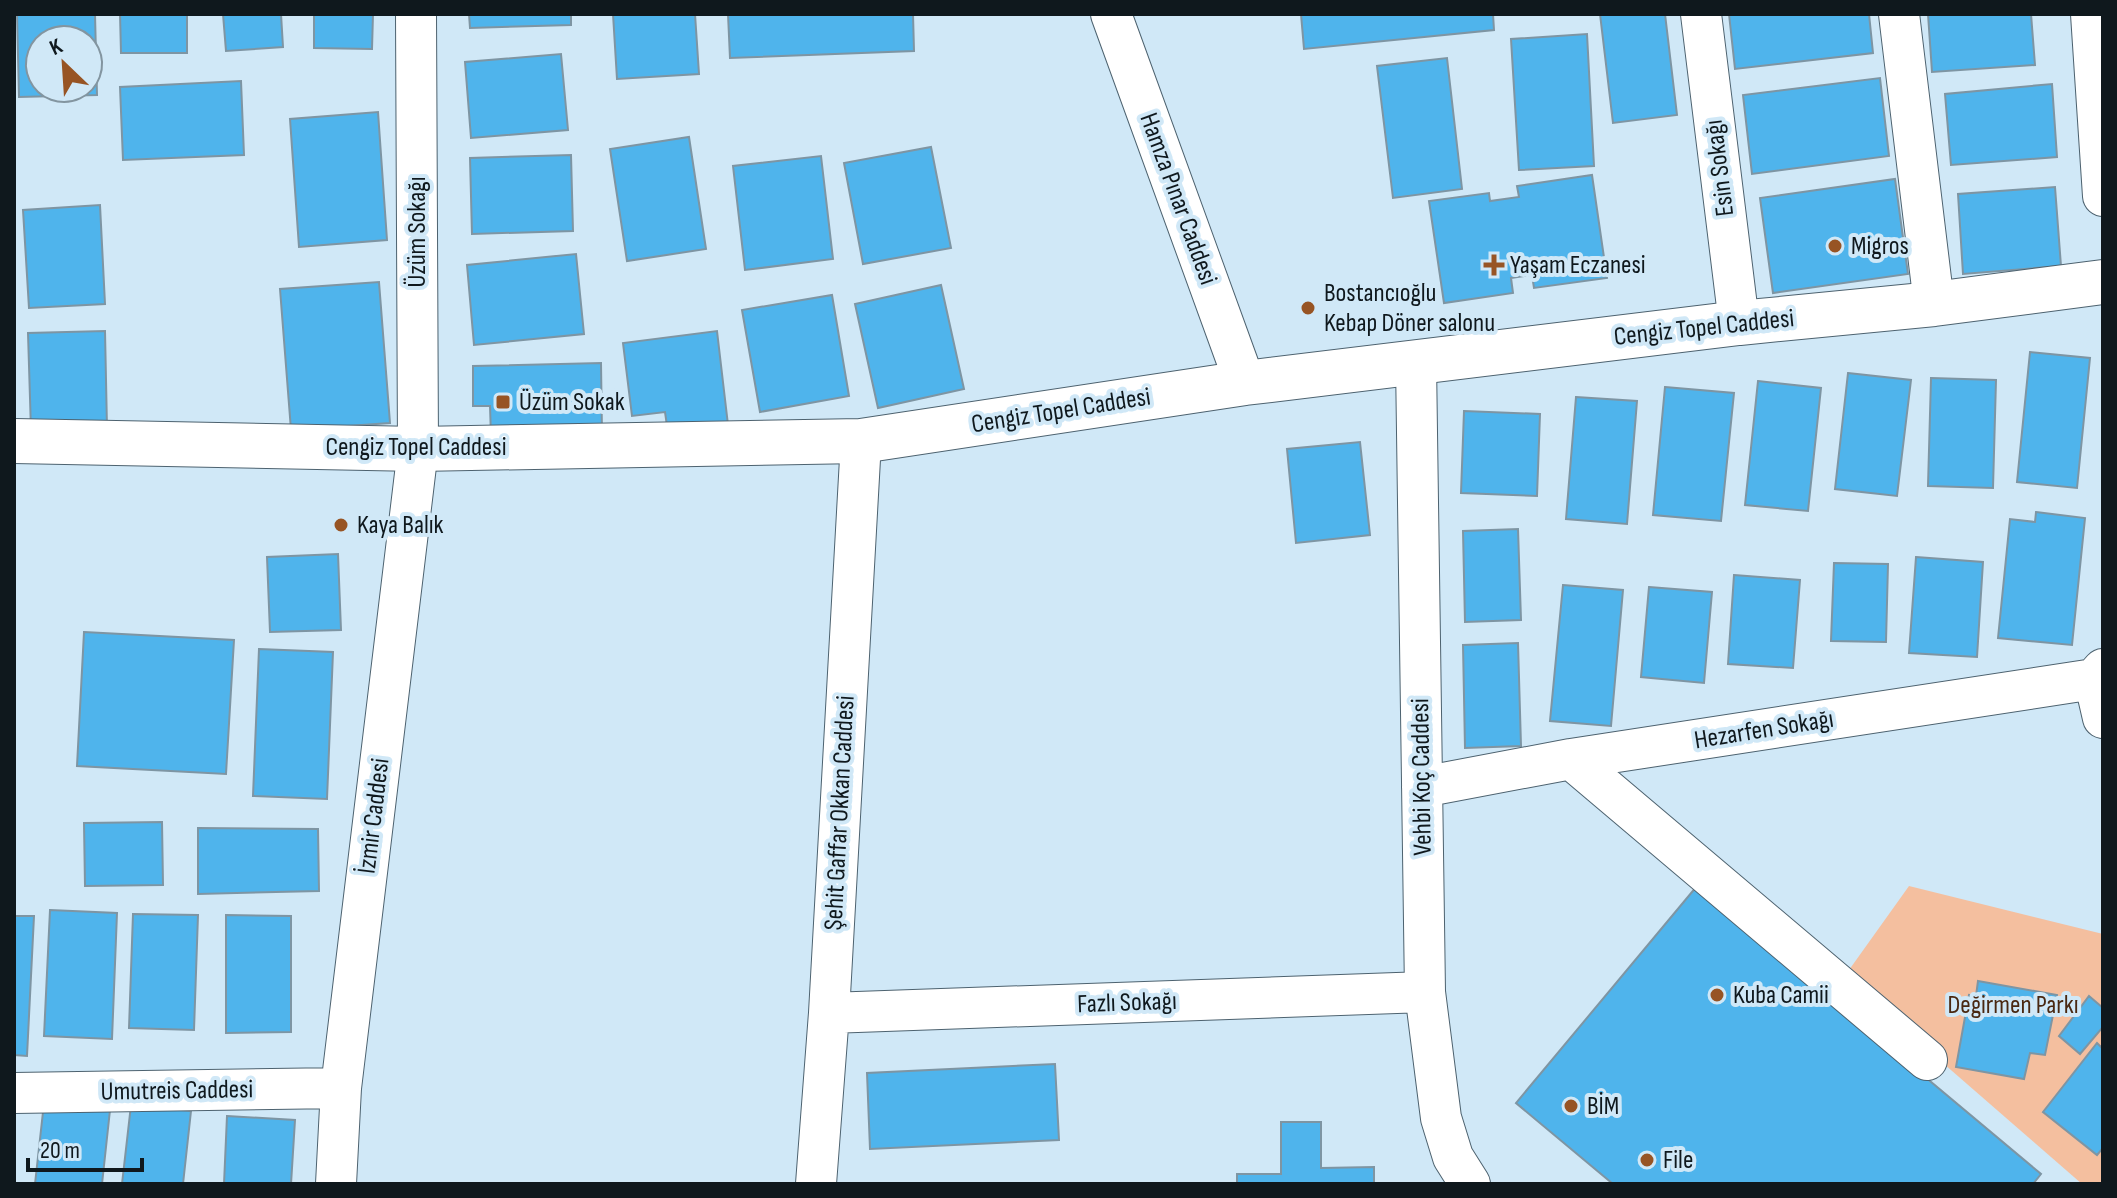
<svg xmlns="http://www.w3.org/2000/svg" width="2117" height="1198" viewBox="0 0 2117 1198" font-family="'Sofia Sans Condensed',sans-serif">
<style>
.green{fill:#f4bf9f}
.building{fill:#4fb4ec;stroke:#7e95a3;stroke-width:2;fill-rule:evenodd}
.lines{fill:none;stroke-linecap:round;stroke-linejoin:round}
.minor-casing{stroke:#4d626f;stroke-width:42}
.major-casing{stroke:#4d626f;stroke-width:46}
.minor{stroke:#fff;stroke-width:40}
.major{stroke:#fff;stroke-width:44}
.poi-dot{fill:#975424;stroke:#d0e8f7;stroke-width:3}
.labels{text-anchor:middle;dominant-baseline:central;stroke-width:8;stroke-linejoin:round;paint-order:stroke}
.street-label{font-size:26px;fill:#0f181d;stroke:#d0e8f7}
.poi-label{font-size:26px;fill:#0f181d;stroke:#d0e8f7;text-anchor:start}
.park-label{font-size:26px;fill:#492811;stroke:#d0e8f7}
</style>
<rect width="100%" height="100%" fill="#d0e8f7"/>
<!-- green -->
<path class="green" d="M1909,886L2103,934V1184H2082L1844,977Z"/>
<!-- building -->
<path class="building" d="M17,14H95L97,95L19,97ZM40,40H88V88H40Z
M120,14H187V53H121Z
M223,14H281L283,47L226,51Z
M314,14H373L372,49L314,48Z
M469,14H571V25L470,28Z
M613,14H695L699,74L617,79Z
M728,14H913L914,51L730,58Z
M1301,14H1493L1494,30L1304,49Z
M1600,14H1665L1677,115L1613,123Z
M1729,14H1869L1873,53L1735,69Z
M1928,14H2031L2035,65L1932,72Z
M1587,34L1594,166L1519,170L1511,39Z
M561,54L568,130L471,138L465,62Z
M1447,58L1462,189L1393,198L1377,66Z
M1880,78L1889,156L1752,174L1743,95Z
M241,81L244,155L123,160L120,87Z
M2052,84L2057,157L1951,165L1945,94Z
M378,112L387,240L299,247L290,119Z
M689,137L706,249L627,261L610,149Z
M931,147L951,248L863,264L844,163Z
M571,155L573,231L472,234L470,158Z
M821,156L833,259L745,270L733,166Z
M1592,175L1607,278L1534,288L1532,275L1511,278L1513,293L1444,303L1429,201L1489,193L1490,201L1519,197L1517,186Z
M1895,179L1908,274L1773,293L1760,198Z
M2055,187L2061,266L1963,274L1958,194Z
M100,205L105,304L29,308L23,210Z
M576,254L584,334L474,345L467,265Z
M379,282L390,423L291,430L280,289Z
M941,285L964,389L878,408L855,304Z
M832,295L849,396L760,412L742,310Z
M105,331L107,428L31,431L28,333Z
M717,331L728,425L668,433L665,412L632,416L623,343Z
M2030,352L2090,358L2077,488L2017,482Z
M601,363L602,434L491,437L490,406H473V366Z
M1848,373L1911,380L1897,496L1835,489Z
M1931,378L1996,380L1993,488L1928,486Z
M1758,381L1821,388L1808,511L1745,505Z
M1665,387L1734,393L1721,521L1653,515Z
M1576,397L1637,401L1627,524L1566,519Z
M1464,411L1540,414L1537,496L1461,493Z
M1360,442L1370,535L1296,543L1287,449Z
M2036,512L2085,518L2072,645L1998,638L2010,519L2035,522Z
M1518,529L1521,620L1465,622L1463,531Z
M338,554L341,630L270,632L267,557Z
M1916,557L1983,562L1977,657L1909,653Z
M1834,563L1888,564L1886,642L1831,641Z
M1734,575L1800,580L1793,668L1728,664Z
M1563,585L1623,590L1611,726L1550,721Z
M1649,587L1712,592L1704,683L1641,677Z
M84,632L234,640L226,774L77,766Z
M1518,643L1521,746L1465,748L1463,645Z
M259,649L333,652L327,799L253,796Z
M162,822L163,885L85,886L84,823Z
M198,828L318,829L319,891L198,894Z
M1697,886L2041,1174L2033,1184H1613L1516,1103Z
M50,910L117,913L112,1039L44,1036Z
M133,914L198,915L194,1030L129,1028Z
M226,915L291,916V1032L226,1033Z
M14,916H34L27,1056L14,1055Z
M1978,981L2057,995L2045,1055L2030,1053L2024,1079L1956,1067L1969,995L1976,996Z
M2089,996L2103,1008V1027L2080,1054L2059,1036Z
M2097,1043L2103,1049V1148L2097,1155L2043,1112Z
M1055,1064L1059,1140L870,1149L867,1073Z
M44,1103L110,1110L102,1184H35Z
M131,1105L191,1111L183,1184H122Z
M227,1116L295,1120L291,1184H224Z
M1281,1122H1321V1168L1374,1167V1184H1237V1174H1281Z"/>
<g class="lines">
<!-- minor casing -->
<g class="minor-casing">
<path id="minor" d="M1111,14L1245,383
M1701,14L1739,323
M1899,14L1934,304
M2091,14L2103,196
M1416,362L1425,992L1441,1118L1453,1157L1470,1184
M2094,679L2103,718
M1571,759L1927,1060
M1422,787L1571,759L2094,679L2103,669
M829,1013L1425,992
M14,1093L341,1088
M336,1184L341,1088L418,449L416,14
M816,1184L829,1013L861,441"/>
</g>
<!-- major casing -->
<g class="major-casing">
<path id="major" d="M14,441L418,449L861,441L1245,383L1739,323L1934,304L2103,282"/>
</g>
<!-- minor -->
<use href="#minor" class="minor"/>
<!-- major -->
<use href="#major" class="major"/>
</g>
<!-- markers -->
<g class="poi-dot">
<circle cx="1835" cy="246" r="8"/>
<path d="M1490 253h8v8h8v8h-8v8h-8v-8h-8v-8h8z"/>
<circle cx="1308" cy="308" r="8"/>
<rect x="495" y="394" width="16" height="16" rx="4"/>
<circle cx="341" cy="525" r="8"/>
<circle cx="1717" cy="995" r="8"/>
<circle cx="1571" cy="1106" r="8"/>
<circle cx="1647" cy="1160" r="8"/>
</g>
<g class="labels">
<!-- street labels -->
<g class="street-label">
<text transform="translate(1720 168) rotate(-97)">Esin Sokağı</text>
<text transform="translate(1178 199) rotate(70)">Hamza Pınar Caddesi</text>
<text transform="translate(417 232) rotate(-90)">Üzüm Sokağı</text>
<text transform="translate(1704 328) rotate(-6)">Cengiz Topel Caddesi</text>
<text transform="translate(1061 411) rotate(-9)">Cengiz Topel Caddesi</text>
<text x="416" y="447">Cengiz Topel Caddesi</text>
<text transform="translate(1764 730) rotate(-9)">Hezarfen Sokağı</text>
<text transform="translate(1422 777) rotate(-91)">Vehbi Koç Caddesi</text>
<text transform="translate(840 813) rotate(-87)">Şehit Gaffar Okkan Caddesi</text>
<text transform="translate(374 816) rotate(-83)">İzmir Caddesi</text>
<text transform="translate(1127 1003) rotate(-2)">Fazlı Sokağı</text>
<text transform="translate(177 1091) rotate(-1)">Umutreis Caddesi</text>
</g>
<!-- poi labels -->
<g class="poi-label">
<text x="1851" y="246">Migros</text>
<text x="1510" y="265">Yaşam Eczanesi</text>
<text x="1324" y="293">Bostancıoğlu<tspan x="1324" dy="30">Kebap Döner salonu</tspan></text>
<text x="519" y="402">Üzüm Sokak</text>
<text x="357" y="525">Kaya Balık</text>
<text x="1733" y="995">Kuba Camii</text>
<text x="1587" y="1106">BİM</text>
<text x="1663" y="1160">File</text>
</g>
<!-- park labels -->
<g class="park-label">
<text x="2013" y="1005">Değirmen Parkı</text>
</g>
</g>
<!-- border -->
<rect width="2117" height="1198" fill="none" stroke="#0f181d" stroke-width="32"/>
<!-- north arrow -->
<g transform="translate(64 64) rotate(335)"><circle r="38" fill="#d0e8f7" stroke="#8395a0" stroke-width="2"/>
<path d="M0-6L14 30L0 20L-14 30Z" fill="#975424"/>
<text y="-12" font-size="22" font-weight="bold" text-anchor="middle" fill="#0f181d">K</text>
</g>
<!-- scale -->
<path d="M28 1158v12h114v-12" fill="none" stroke="#0f181d" stroke-width="4"/>
<text x="40" y="1158" font-size="24" fill="#0f181d" stroke="#d0e8f7" stroke-width="6" paint-order="stroke">20 m</text>
</svg>
